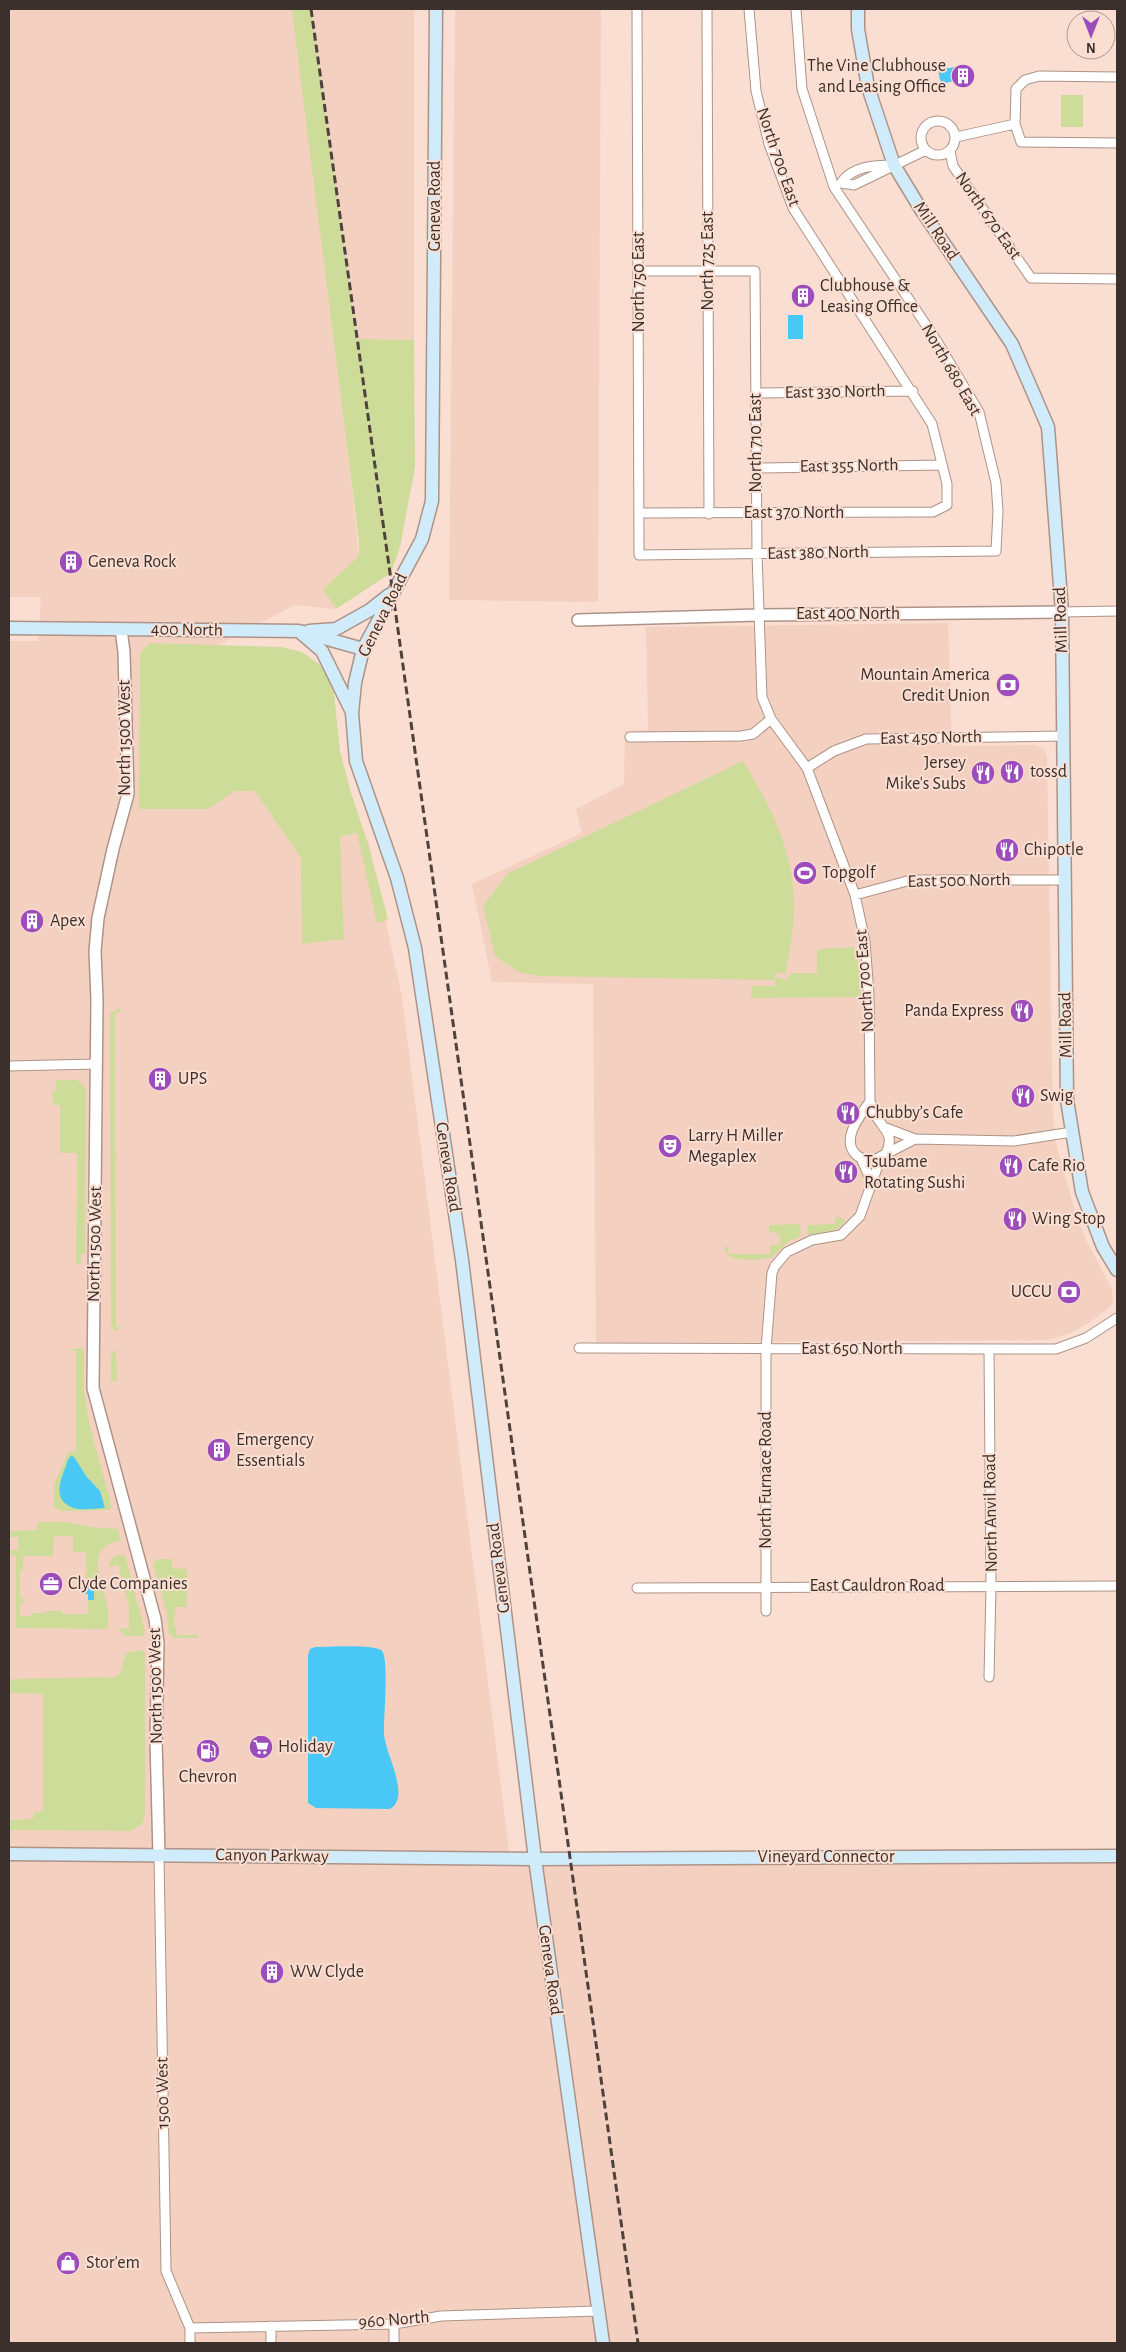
<svg xmlns="http://www.w3.org/2000/svg" width="1126" height="2352" viewBox="0 0 1126 2352" font-family="'Alegreya Sans',sans-serif">
<style>
.built{fill:#f4d0c0}
.green{fill:#cddc98;fill-rule:evenodd}
.water{fill:#49c7f5}
.lines{fill:none;stroke-linecap:round;stroke-linejoin:round}
.minor-casing{stroke:#ad9387;stroke-width:11}
.tertiary-casing{stroke:#ad9387;stroke-width:14}
.secondary-casing{stroke:#ad9387;stroke-width:15}
.minor{stroke:#fff;stroke-width:9}
.tertiary{stroke:#fff;stroke-width:11}
.secondary{stroke:#d0ebfa;stroke-width:12}
.rail{stroke:#4f423c;stroke-width:3;stroke-dasharray:8 4;stroke-linecap:butt}
.labels{text-anchor:middle;dominant-baseline:central;stroke-width:4;stroke-linejoin:round;paint-order:stroke}
.poi-label{font-size:18px;fill:#3b302b;stroke:#faded1;text-anchor:start}
.street-label{font-size:18px;fill:#3b302b;stroke:#faded1}
</style>
<rect width="100%" height="100%" fill="#faded1"/>
<!-- built -->
<path class="built" d="M9,9H414V340H358L349,460L359,556L323,589L336,609L295,605L187,661L342,767L370,848L402,997L510,1858L1117,1862V2343H9V641H38L41,597H9Z
M455,9H601L598,602L449,600Z
M948,623L952,746L1036,745L1044,749L1047,756L1053,1119L1057,1148L1076,1214L1086,1240L1112,1289L1113,1302L1109,1308L1090,1322L1071,1333L1048,1340L596,1343L593,984L492,982L472,884L582,833L576,809L624,784L625,731L648,730L646,627Z"/>
<!-- green -->
<path class="green" d="M292,9H311L357,339L414,340L415,467L400,547L391,573L336,609L323,589L359,556V542Z
M1061,95H1083V127H1061Z
M149,643L281,647L302,652L319,664L333,684L340,751L351,793L368,844L388,919L377,923L357,833L340,837L344,939L302,944L301,858L255,791H235L208,809H139L140,654Z
M743,761C789,836 806,886 785,974L776,972L774,980L538,976L519,972L495,956L483,906L507,874Z
M854,947L857,951L861,997L751,998L752,986H775L776,977L786,980L792,973H817V951L819,949Z
M118,1008L123,1011L115,1013L116,1327H124L115,1331L111,1325L110,1014Z
M56,1080H77L86,1088L85,1254H81V1264H76L77,1153H60V1105H53L52,1093L56,1091Z
M836,1216L845,1220C841,1232 818,1235 808,1234L807,1225L835,1224Z
M800,1224L801,1236L788,1242L771,1258C757,1259 731,1264 724,1250L725,1246L728,1247V1254H770V1245H780V1235H777V1232H769V1225Z
M81,1348L84,1350V1392L89,1423L112,1507L109,1510L60,1511L54,1506V1485L68,1452L76,1451V1351L66,1350Z
M116,1349L117,1381H111V1354Z
M38,1522H68L90,1527L118,1529L121,1540C83,1549 101,1579 107,1605C109,1612 108,1621 108,1629L16,1628V1556L9,1555V1550H18V1537H9V1531L37,1530ZM54,1536H73V1552H86V1580H82V1582H94V1600H88V1614H62V1611H46V1613H32V1616H20V1604L23,1603V1598H20V1570H23V1556H53Z
M119,1555H125L145,1632L142,1636H124L119,1628L129,1629V1605L118,1565L110,1567L109,1563L113,1557Z
M158,1559H172V1568L187,1569V1607H176L173,1626H176L177,1635H198V1638H174L169,1635L167,1613L153,1564Z
M139,1650L145,1653V1813L142,1824L131,1831L9,1830V1820L33,1819L34,1812L43,1811V1694L9,1693V1681L13,1679L114,1677L120,1673L126,1653Z"/>
<!-- water -->
<path class="water" d="M965,65L968,78L941,84L938,70Z
M788,315H803V339H788Z
M71,1456L74,1457L86,1476L100,1491L105,1508C94,1508 78,1512 69,1506C54,1498 60,1482 64,1471C67,1465 66,1461 71,1456Z
M82,1582H94V1600H88V1594H82Z
M315,1647C328,1647 371,1644 381,1650C390,1655 383,1721 384,1733C384,1752 412,1797 390,1809L316,1808L308,1803V1655L310,1649Z"/>
<g class="lines">
<!-- minor casing -->
<g class="minor-casing">
<path id="minor" d="M637,9L639,555L996,551L998,511L996,483L979,412L938,343L834,187L802,89L796,9
M707,9L709,514
M1117,77L1039,76L1025,80L1016,89L1015,124L1021,142L1117,143
M921 138a17 17 0 1 1 34 0a17 17 0 1 1-34 0Z
M956,137L1015,124
M950,151L953,166L1031,278L1117,279
M894,165C875,165 852,166 841,183L854,185L926,150
M639,271H755L757,554L762,697L771,719L807,768L855,895L865,941L869,995L870,1101C872,1106 873,1112 876,1116C884,1130 895,1135 886,1153
M756,393L913,391
M756,468L942,465
M639,513L933,512L947,505V484L932,424L793,208L769,144L756,91L749,9
M1062,612L1117,611
M630,737L741,736L753,734L771,719
M807,768L834,751L866,739L1063,736
M855,895L911,880H1064
M9,1066L96,1064
M870,1101C862,1114 843,1135 853,1151C858,1159 866,1160 874,1160L915,1139
M886,1128L915,1139L1014,1141L1072,1132
M861,1158L871,1181
M579,1348L1056,1349L1086,1338L1117,1318
M637,1588L1117,1586
M766,1611V1349L772,1273L775,1266L787,1252L812,1240L841,1235L860,1216L881,1157
M989,1677L991,1586L989,1350
M159,1855L166,2271L190,2328V2343
M394,2324V2343
M271,2326V2343
M190,2328L394,2324L441,2316L598,2311"/>
</g>
<!-- tertiary casing -->
<g class="tertiary-casing">
<path id="tertiary" d="M578,620L759,615L1062,612
M121,629L124,652L128,794L113,849L98,918L95,951L97,1000L93,1388L155,1619L158,1643L156,1740L159,1855"/>
</g>
<!-- secondary casing -->
<g class="secondary-casing">
<path id="secondary" d="M436,9L432,501L422,539L363,649L355,683L352,713L356,761L397,878L415,948L462,1260L535,1859L603,2343
M858,9V29L868,87L894,165L920,208L1012,344L1048,427L1062,612L1067,1100L1082,1192L1103,1247L1117,1270
M9,628L299,631L363,649
M309,631L336,629L370,610L389,595
M301,633L322,651L352,712
M9,1854L535,1859L1117,1856"/>
</g>
<!-- minor -->
<use href="#minor" class="minor"/>
<!-- tertiary -->
<use href="#tertiary" class="tertiary"/>
<!-- secondary -->
<use href="#secondary" class="secondary"/>
<!-- rail -->
<path class="rail" d="M311,9L638,2343"/>
</g>
<!-- icons -->
<defs>
<g id="building-disc" transform="scale(1.25)"><circle r="9.5" fill="#9d4cbc" stroke="#faded1"/><path d="M-4-6H4V6H1V3H-1V6H-4ZM-2.5-4.3h1.7v1.8h-1.7ZM.8-4.3h1.7v1.8H.8ZM-2.5-1h1.7V.8h-1.7ZM.8-1h1.7V.8H.8Z" fill="#fff"/></g>
<g id="bank-disc" transform="scale(1.25)"><circle r="9.5" fill="#9d4cbc" stroke="#faded1"/><path d="M-6-4H6V4H-6ZM0-2.3a2.3 2.3 0 1 0 0 4.6a2.3 2.3 0 1 0 0-4.6Z" fill="#fff"/></g>
<g id="restaurant-disc" transform="scale(1.25)"><circle r="9.5" fill="#9d4cbc" stroke="#faded1"/><path d="M-5-6h1v4h1v-4h1v4h1v-4h1v5L-1.5 .5V6h-2V.5L-5-1ZM5-6V6H3V1.5H1.5Q1.5-4 5-6Z" fill="#fff"/></g>
<g id="stadium-disc" transform="scale(1.25)"><circle r="9.5" fill="#9d4cbc" stroke="#faded1"/><path d="M0-5a6.5 5 0 1 0 0 10a6.5 5 0 1 0 0-10ZM-3.5-1.8h7v3.6h-7Z" fill="#fff"/></g>
<g id="theatre-disc" transform="scale(1.25)"><circle r="9.5" fill="#9d4cbc" stroke="#faded1"/><path d="M-5-5.5Q0-4 5-5.5V0Q5 5 0 6Q-5 5-5 0ZM-3.3-2.5H-1v1.5H-3.3ZM1-2.5H3.3v1.5H1ZM-2.8 1Q0 5.5 2.8 1Z" fill="#fff"/></g>
<g id="office-disc" transform="scale(1.25)"><circle r="9.5" fill="#9d4cbc" stroke="#faded1"/><path d="M-6-3h4V-5.5h4V-3h4V5H-6ZM-1-4.5V-3h2v-1.5ZM-6 0V1H6V0Z" fill="#fff"/></g>
<g id="supermarket-disc" transform="scale(1.25)"><circle r="9.5" fill="#9d4cbc" stroke="#faded1"/><path d="M-6-5.5h2.5l.6 2H6L4.5 2H-2.5L-4.4-4H-6ZM-1.5 3.2a1.3 1.3 0 1 0 .1 0ZM3 3.2a1.3 1.3 0 1 0 .1 0Z" fill="#fff"/></g>
<g id="fuel-disc" transform="scale(1.25)"><circle r="9.5" fill="#9d4cbc" stroke="#faded1"/><path d="M-5.5-6h7V0h2V4h1.3V-2.5L3-4.5l.8-.8L6-3V5H2.5V1h-1V6h-7ZM-4.2-4.7v3.2H.2V-4.7Z" fill="#fff"/></g>
<g id="shop-disc" transform="scale(1.25)"><circle r="9.5" fill="#9d4cbc" stroke="#faded1"/><path d="M-5-2.5h2.3a2.7 3.5 0 0 1 5.4 0H5L5.5 6h-11ZM-1.5-2.5h3a1.5 2.3 0 0 0-3 0Z" fill="#fff"/></g>
</defs>
<g fill-rule="evenodd">
<use href="#building-disc" x="963" y="76"/>
<use href="#building-disc" x="803" y="296"/>
<use href="#building-disc" x="71" y="562"/>
<use href="#bank-disc" x="1008" y="685"/>
<use href="#restaurant-disc" x="1012" y="772"/>
<use href="#restaurant-disc" x="983" y="773"/>
<use href="#restaurant-disc" x="1007" y="850"/>
<use href="#stadium-disc" x="805" y="873"/>
<use href="#building-disc" x="32" y="921"/>
<use href="#restaurant-disc" x="1022" y="1011"/>
<use href="#building-disc" x="160" y="1079"/>
<use href="#restaurant-disc" x="1023" y="1096"/>
<use href="#restaurant-disc" x="848" y="1113"/>
<use href="#theatre-disc" x="670" y="1146"/>
<use href="#restaurant-disc" x="1011" y="1166"/>
<use href="#restaurant-disc" x="846" y="1172"/>
<use href="#restaurant-disc" x="1015" y="1219"/>
<use href="#bank-disc" x="1069" y="1292"/>
<use href="#building-disc" x="219" y="1450"/>
<use href="#office-disc" x="51" y="1584"/>
<use href="#supermarket-disc" x="261" y="1747"/>
<use href="#fuel-disc" x="208" y="1751"/>
<use href="#building-disc" x="272" y="1972"/>
<use href="#shop-disc" x="68" y="2263"/>
</g>
<g class="labels">
<!-- poi labels -->
<g class="poi-label">
<text x="946" y="66" text-anchor="end">The Vine Clubhouse<tspan x="946" dy="21">and Leasing Office</tspan></text>
<text x="820" y="286">Clubhouse &amp;<tspan x="820" dy="21">Leasing Office</tspan></text>
<text x="88" y="562">Geneva Rock</text>
<text x="990" y="675" text-anchor="end">Mountain America<tspan x="990" dy="21">Credit Union</tspan></text>
<text x="966" y="763" text-anchor="end">Jersey<tspan x="966" dy="21">Mike's Subs</tspan></text>
<text x="1030" y="772">tossd</text>
<text x="1024" y="850">Chipotle</text>
<text x="822" y="873">Topgolf</text>
<text x="50" y="921">Apex</text>
<text x="1004" y="1011" text-anchor="end">Panda Express</text>
<text x="178" y="1079">UPS</text>
<text x="1040" y="1096">Swig</text>
<text x="866" y="1113">Chubby’s Cafe</text>
<text x="688" y="1136">Larry H Miller<tspan x="688" dy="21">Megaplex</tspan></text>
<text x="864" y="1162">Tsubame<tspan x="864" dy="21">Rotating Sushi</tspan></text>
<text x="1028" y="1166">Cafe Rio</text>
<text x="1032" y="1219">Wing Stop</text>
<text x="1052" y="1292" text-anchor="end">UCCU</text>
<text x="236" y="1440">Emergency<tspan x="236" dy="21">Essentials</tspan></text>
<text x="68" y="1584">Clyde Companies</text>
<text x="278" y="1747">Holiday</text>
<text x="208" y="1777" text-anchor="middle">Chevron</text>
<text x="290" y="1972">WW Clyde</text>
<text x="86" y="2263">Stor'em</text>
</g>
<!-- street labels -->
<g class="street-label">
<text transform="translate(778 157) rotate(71)">North 700 East</text>
<text transform="translate(435 206) rotate(-90)">Geneva Road</text>
<text transform="translate(988 216) rotate(55)">North 670 East</text>
<text transform="translate(936 231) rotate(56)">Mill Road</text>
<text transform="translate(708 261) rotate(-90)">North 725 East</text>
<text transform="translate(639 282) rotate(-90)">North 750 East</text>
<text transform="translate(951 370) rotate(60)">North 680 East</text>
<text transform="translate(835 392) rotate(-1)">East 330 North</text>
<text transform="translate(756 443) rotate(-90)">North 710 East</text>
<text transform="translate(849 466) rotate(-1)">East 355 North</text>
<text x="794" y="513">East 370 North</text>
<text transform="translate(818 553) rotate(-1)">East 380 North</text>
<text x="848" y="614">East 400 North</text>
<text transform="translate(383 615) rotate(-64)">Geneva Road</text>
<text transform="translate(1061 620) rotate(-92)">Mill Road</text>
<text transform="translate(187 630) rotate(1)">400 North</text>
<text transform="translate(125 738) rotate(-90)">North 1500 West</text>
<text transform="translate(931 738) rotate(-1)">East 450 North</text>
<text transform="translate(959 881) rotate(-1)">East 500 North</text>
<text transform="translate(865 981) rotate(-94)">North 700 East</text>
<text transform="translate(1066 1025) rotate(-91)">Mill Road</text>
<text transform="translate(448 1167) rotate(81)">Geneva Road</text>
<text transform="translate(95 1244) rotate(-89)">North 1500 West</text>
<text x="852" y="1349">East 650 North</text>
<text transform="translate(766 1480) rotate(-90)">North Furnace Road</text>
<text transform="translate(991 1513) rotate(-91)">North Anvil Road</text>
<text transform="translate(499 1568) rotate(-97)">Geneva Road</text>
<text x="877" y="1586">East Cauldron Road</text>
<text transform="translate(156 1686) rotate(-91)">North 1500 West</text>
<text transform="translate(272 1856) rotate(1)">Canyon Parkway</text>
<text x="826" y="1857">Vineyard Connector</text>
<text transform="translate(550 1970) rotate(82)">Geneva Road</text>
<text transform="translate(163 2093) rotate(-91)">1500 West</text>
<text transform="translate(394 2320) rotate(-5)">960 North</text>
</g>
</g>
<!-- border -->
<rect width="1126" height="2352" fill="none" stroke="#3b302b" stroke-width="20"/>
<!-- north arrow -->
<g transform="translate(1091 35) rotate(180)"><circle r="24" fill="#faded1" stroke="#ae988f"/>
<path d="M0-4L9 19L0 12L-9 19Z" fill="#9d4cbc"/>
<text y="-8" font-size="14" font-weight="bold" text-anchor="middle" fill="#3b302b">N</text>
</g>
</svg>
